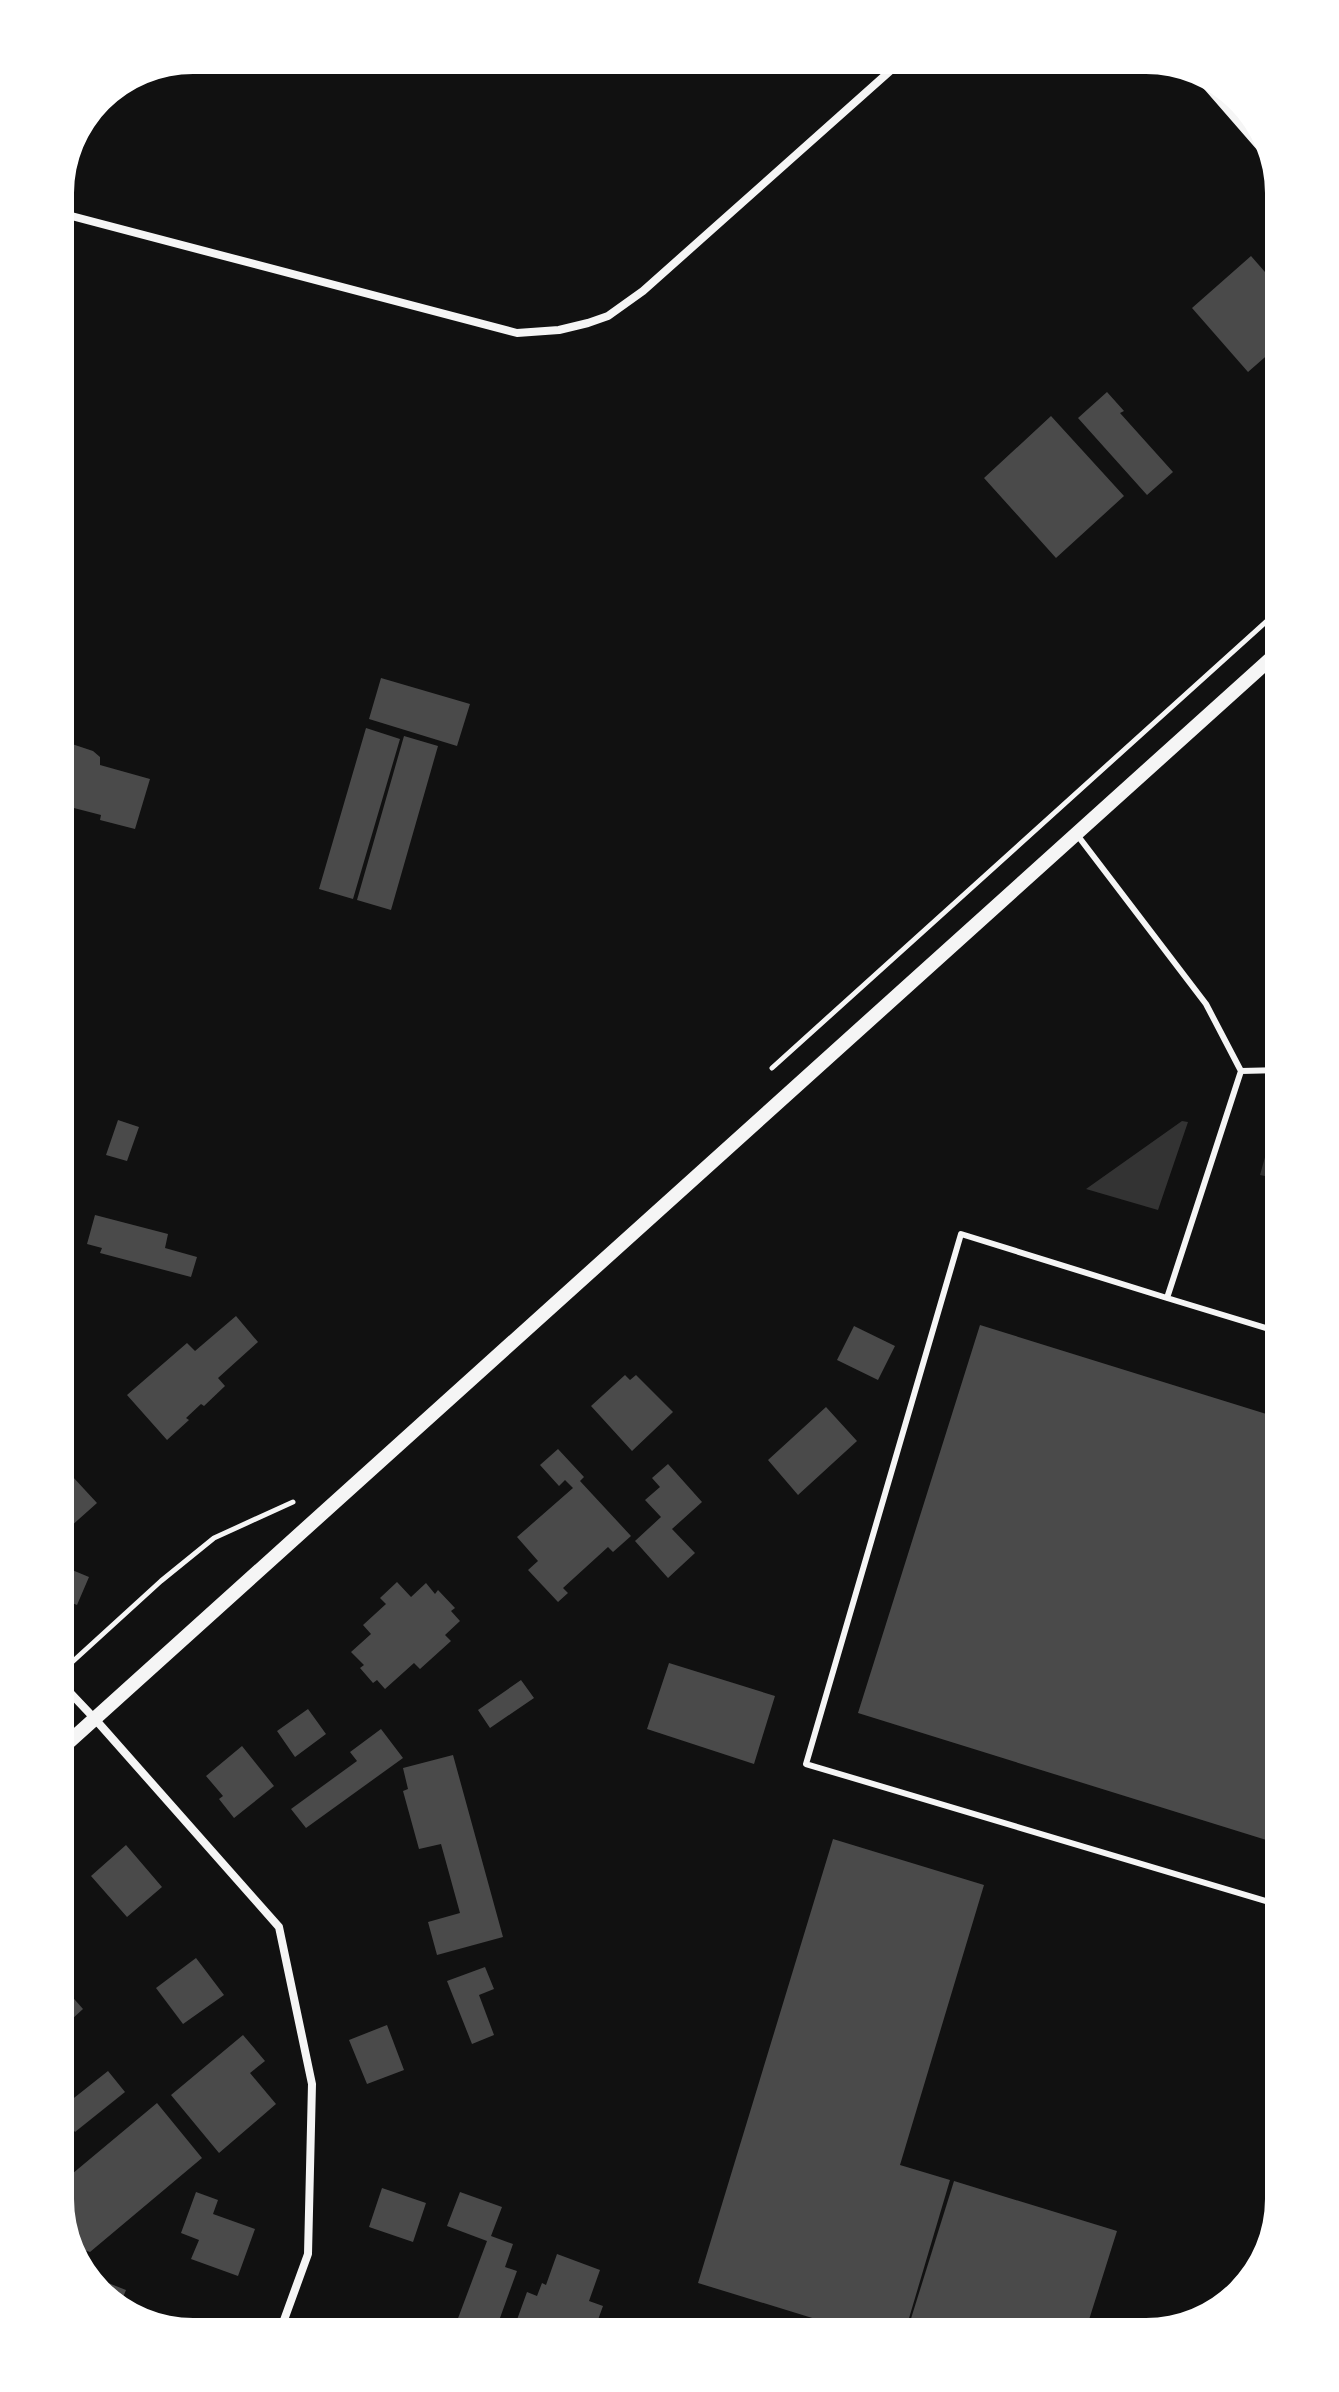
<svg xmlns="http://www.w3.org/2000/svg" width="1339" height="2392" viewBox="0 0 1339 2392" font-family="'Alegreya Sans',sans-serif">
<style>
.water{fill:#333}
.building{fill:#4a4a4a}
.lines{fill:none;stroke-linecap:round;stroke-linejoin:round}
.path{stroke:#f5f5f5;stroke-width:5}
.service{stroke:#f5f5f5;stroke-width:6}
.minor{stroke:#f5f5f5;stroke-width:8}
.tertiary{stroke:#f5f5f5;stroke-width:14}
</style>
<rect width="100%" height="100%" fill="#111"/>
<!-- water -->
<path class="water" d="M1276,1118H1279V1179L1260,1175Z
M1182,1121L1188,1122L1158,1210L1086,1189Z"/>
<!-- building -->
<path class="building" d="M1251,256L1279,288V345L1248,372L1192,308Z
M1107,392L1124,411L1120,413L1173,472L1147,495L1078,418Z
M1051,416L1124,496L1056,558L984,478Z
M381,678L470,704L457,746L369,719Z
M366,728L400,739L353,899L319,889Z
M404,736L438,746L391,910L357,900Z
M60,740L93,751L100,757V765L150,779L135,829L100,820L101,815L70,807L69,811L60,808Z
M118,1120L139,1127L127,1161L106,1155Z
M95,1215L168,1234L165,1248L197,1257L191,1277L100,1253L102,1248L87,1244Z
M236,1316L258,1342L218,1378L225,1386L204,1406L201,1404L186,1418L189,1420L167,1440L127,1395L187,1343L195,1351Z
M980,1325L1279,1418V1844L858,1713Z
M854,1326L895,1346L878,1380L837,1360Z
M625,1375L630,1380L636,1375L673,1412L632,1451L591,1406Z
M826,1407L857,1441L798,1495L768,1460Z
M558,1449L584,1477L580,1481L631,1536L613,1552L608,1547L563,1588L568,1593L558,1602L528,1570L538,1561L517,1537L573,1488L565,1480L559,1486L540,1465Z
M60,1463L97,1503L60,1536Z
M668,1464L702,1502L672,1529L695,1553L668,1578L635,1541L661,1517L645,1500L660,1487L652,1478Z
M60,1565L89,1577L77,1605L60,1598Z
M397,1582L411,1597L426,1583L435,1594L438,1590L455,1608L451,1611L460,1621L445,1635L451,1641L420,1669L414,1663L385,1689L377,1680L373,1683L360,1668L364,1665L351,1652L371,1634L363,1625L386,1604L380,1598Z
M669,1663L775,1696L754,1764L647,1729Z
M521,1680L534,1698L490,1728L478,1710Z
M308,1709L326,1734L295,1757L277,1731Z
M381,1729L403,1758L306,1828L291,1809L357,1761L350,1752Z
M242,1746L274,1786L234,1818L219,1799L223,1796L206,1776Z
M453,1755L503,1937L437,1955L428,1922L460,1913L441,1844L419,1849L403,1791L408,1789L403,1768Z
M833,1839L984,1885L900,2165L950,2180L907,2325H835L698,2283Z
M126,1845L162,1887L127,1917L91,1876Z
M196,1958L224,1995L183,2024L156,1988Z
M485,1967L494,1989L479,1995L494,2035L472,2044L447,1981Z
M60,1983L83,2009L60,2030Z
M387,2025L404,2070L367,2084L349,2040Z
M243,2035L265,2061L250,2073L276,2104L219,2153L171,2095Z
M108,2071L125,2092L75,2132L60,2113V2109Z
M157,2103L202,2158L90,2252L69,2245L60,2199V2184Z
M954,2181L1117,2231L1088,2323L909,2325Z
M382,2188L426,2203L413,2242L369,2227Z
M196,2192L218,2200L213,2214L255,2229L238,2276L191,2259L199,2240L181,2233Z
M460,2192L502,2207L491,2236L513,2244L505,2267L517,2271L496,2329H454L487,2241L447,2226Z
M557,2254L600,2270L589,2301L603,2306L595,2328H514L527,2292L537,2296L542,2283L546,2285Z
M93,2277L126,2290L118,2309Z
M178,2321L207,2331V2332H185L175,2328Z"/>
<g class="lines">
<!-- path -->
<path class="path" d="M772,1068L1279,610
M70,1664L161,1581L214,1538L293,1502"/>
<!-- service -->
<path class="service" d="M1279,779L1272,765L1279,759
M1078,836L1206,1004L1241,1071L1167,1298L961,1234L806,1764L1279,1905
M1241,1071L1279,1070
M1167,1298L1279,1332"/>
<!-- minor -->
<path class="minor" d="M1199,77L1273,162
M60,213L517,333L559,330L588,323L608,316L643,291L899,63
M60,1682L95,1719L279,1927L312,2084L308,2254L280,2331"/>
<!-- tertiary -->
<path class="tertiary" d="M60,1750L1279,651"/>
</g>
<!-- crop -->
<path d="M0 0H1339V2392H0ZM193 74H1146A119 119 0 0 1 1265 193V2199A119 119 0 0 1 1146 2318H193A119 119 0 0 1 74 2199V193A119 119 0 0 1 193 74Z" fill="#fff" fill-rule="evenodd"/>
</svg>
